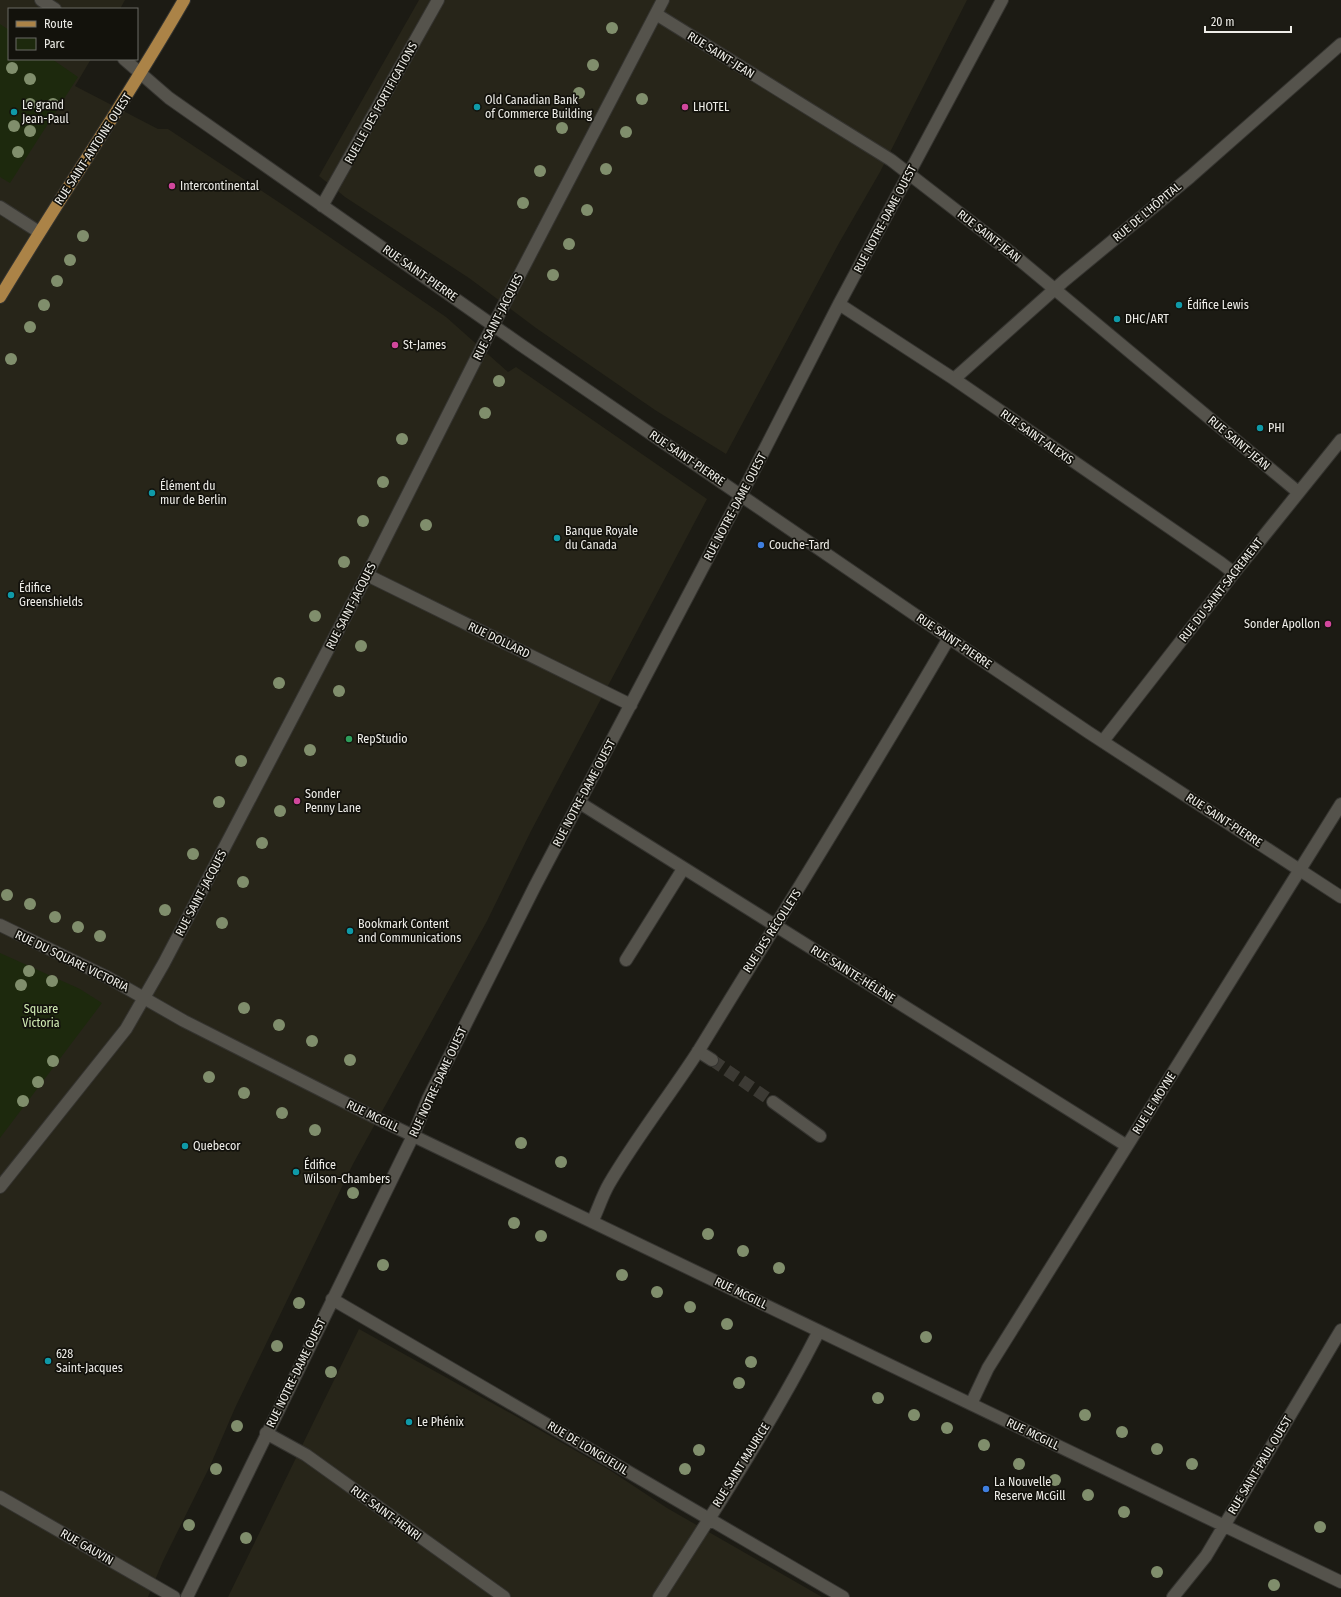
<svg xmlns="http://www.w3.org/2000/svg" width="1341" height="1597" viewBox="0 0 1341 1597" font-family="'Fira Sans Condensed',sans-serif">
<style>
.built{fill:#272519}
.green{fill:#1d290d}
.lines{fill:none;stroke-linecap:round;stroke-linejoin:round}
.minor-tunnel{stroke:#3c3a34;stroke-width:12;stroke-dasharray:12 6;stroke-linecap:butt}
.minor-casing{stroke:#353430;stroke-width:14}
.major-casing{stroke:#353430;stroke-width:14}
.minor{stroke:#55534c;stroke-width:12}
.major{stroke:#ab8347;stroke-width:12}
.tree{fill:#808e6c}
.culture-dot{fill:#0f9aa8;stroke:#13120c;stroke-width:1.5}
.hotel-dot{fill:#d1479c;stroke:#13120c;stroke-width:1.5}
.shop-dot{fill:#3f7fe0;stroke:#13120c;stroke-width:1.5}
.leisure-dot{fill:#2e9e5b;stroke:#13120c;stroke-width:1.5}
.labels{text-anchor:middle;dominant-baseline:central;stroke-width:3.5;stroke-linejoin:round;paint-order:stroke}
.street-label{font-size:12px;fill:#eeede8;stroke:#13120c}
.poi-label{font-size:12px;fill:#eeede8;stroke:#13120c;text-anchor:start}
.park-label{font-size:12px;fill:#d1ecb4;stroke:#13120c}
</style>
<rect width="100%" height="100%" fill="#1c1b14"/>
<!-- built -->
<path class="built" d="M0,0H125L120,9H9V59H91L75,86L158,129H168L283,205L446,317L508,372L516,367L707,499L531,831L487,921L353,1164L235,1408L210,1466L163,1561L148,1597H0Z
M419,0H967L880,172L839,243L726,454L655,410L536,328L469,278L345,197L319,176Z
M359,1329L512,1414L611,1471L667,1508L822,1597H228Z"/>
<!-- green -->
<path class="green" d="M0,24L9,30V59H52L78,77L10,183L0,177Z
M0,953L80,989L102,1003L0,1138Z"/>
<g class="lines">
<!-- minor-tunnel -->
<path class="minor-tunnel" d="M712,1060L773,1102"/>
<!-- minor casing -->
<g class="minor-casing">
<path id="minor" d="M41,0L55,9
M656,14L891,160L1010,252L1298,492
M124,59L169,98L521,345L949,638L1088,732L1341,897
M322,206L438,0
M0,207L39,232
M839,304L954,379L1221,563L1234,573
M954,379L1065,280L1190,177L1341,44
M367,575L631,705
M1103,741L1234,573L1341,440
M580,803L1127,1146
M0,925L109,978L184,1021L372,1116L1341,1582
M626,960L683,869
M698,1051L712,1060
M773,1102L820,1136
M0,1187L126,1029L164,963L367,575L484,343L663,0
M592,1222C598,1210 602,1196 609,1184C636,1138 670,1095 699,1050C783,913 868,777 949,638
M332,1299L843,1597
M971,1404L988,1368L1341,804
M266,1433L306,1455L504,1597
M0,1497L174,1597
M187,1597L413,1136L428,1099L535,886L751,476L839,304L1002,0
M659,1597C715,1510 772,1423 819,1331
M1173,1597L1206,1556L1341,1330"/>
</g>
<!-- major casing -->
<g class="major-casing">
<path id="major" d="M0,297C60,197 126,101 184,0"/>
</g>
<!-- minor -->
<use href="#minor" class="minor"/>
<!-- major -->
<use href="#major" class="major"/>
</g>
<!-- trees -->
<g class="tree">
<circle cx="612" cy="28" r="6"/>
<circle cx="593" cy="65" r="6"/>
<circle cx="12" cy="68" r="6"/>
<circle cx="30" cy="79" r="6"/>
<circle cx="579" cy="93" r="6"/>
<circle cx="642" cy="99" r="6"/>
<circle cx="30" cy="104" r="6"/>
<circle cx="53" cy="104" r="6"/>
<circle cx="14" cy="126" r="6"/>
<circle cx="562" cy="128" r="6"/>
<circle cx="30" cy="131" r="6"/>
<circle cx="626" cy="132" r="6"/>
<circle cx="18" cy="152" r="6"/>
<circle cx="606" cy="169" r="6"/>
<circle cx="540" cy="171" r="6"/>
<circle cx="523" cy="203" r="6"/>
<circle cx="587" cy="210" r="6"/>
<circle cx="83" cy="236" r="6"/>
<circle cx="569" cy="244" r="6"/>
<circle cx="70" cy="260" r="6"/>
<circle cx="553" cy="275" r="6"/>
<circle cx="57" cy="281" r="6"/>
<circle cx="44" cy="305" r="6"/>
<circle cx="30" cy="327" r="6"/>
<circle cx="11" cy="359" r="6"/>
<circle cx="499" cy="381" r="6"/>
<circle cx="485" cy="413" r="6"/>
<circle cx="402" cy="439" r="6"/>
<circle cx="383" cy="482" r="6"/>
<circle cx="363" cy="521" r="6"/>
<circle cx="426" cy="525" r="6"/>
<circle cx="344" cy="562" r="6"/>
<circle cx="315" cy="616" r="6"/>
<circle cx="361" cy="646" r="6"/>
<circle cx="279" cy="683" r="6"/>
<circle cx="339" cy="691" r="6"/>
<circle cx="310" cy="750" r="6"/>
<circle cx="241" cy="761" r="6"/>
<circle cx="219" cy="802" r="6"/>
<circle cx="280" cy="811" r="6"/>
<circle cx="262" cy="843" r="6"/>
<circle cx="193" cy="854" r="6"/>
<circle cx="243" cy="882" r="6"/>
<circle cx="7" cy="895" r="6"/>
<circle cx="30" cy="904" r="6"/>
<circle cx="165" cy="910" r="6"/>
<circle cx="55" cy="917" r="6"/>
<circle cx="222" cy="923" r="6"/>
<circle cx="78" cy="927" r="6"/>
<circle cx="100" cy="936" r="6"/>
<circle cx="29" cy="971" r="6"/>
<circle cx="52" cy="981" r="6"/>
<circle cx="21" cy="985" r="6"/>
<circle cx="244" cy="1008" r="6"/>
<circle cx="279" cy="1025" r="6"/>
<circle cx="312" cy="1041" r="6"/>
<circle cx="350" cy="1060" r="6"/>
<circle cx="53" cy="1061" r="6"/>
<circle cx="209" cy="1077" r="6"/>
<circle cx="38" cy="1082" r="6"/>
<circle cx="244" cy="1093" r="6"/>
<circle cx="23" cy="1101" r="6"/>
<circle cx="282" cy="1113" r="6"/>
<circle cx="315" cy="1130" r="6"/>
<circle cx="521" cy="1143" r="6"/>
<circle cx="561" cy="1162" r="6"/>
<circle cx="353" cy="1193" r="6"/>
<circle cx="514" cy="1223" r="6"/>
<circle cx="708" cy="1234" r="6"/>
<circle cx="541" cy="1236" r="6"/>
<circle cx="743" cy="1251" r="6"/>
<circle cx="383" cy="1265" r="6"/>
<circle cx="779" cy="1268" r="6"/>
<circle cx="622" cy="1275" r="6"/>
<circle cx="657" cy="1292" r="6"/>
<circle cx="299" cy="1303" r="6"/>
<circle cx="690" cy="1307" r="6"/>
<circle cx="727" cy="1324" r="6"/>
<circle cx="926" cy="1337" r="6"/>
<circle cx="277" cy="1346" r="6"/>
<circle cx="751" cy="1362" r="6"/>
<circle cx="331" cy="1372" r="6"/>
<circle cx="739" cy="1383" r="6"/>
<circle cx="878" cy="1398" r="6"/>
<circle cx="914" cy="1415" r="6"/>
<circle cx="1085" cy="1415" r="6"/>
<circle cx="237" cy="1426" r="6"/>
<circle cx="947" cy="1428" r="6"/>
<circle cx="1122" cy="1432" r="6"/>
<circle cx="984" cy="1445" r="6"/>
<circle cx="1157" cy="1449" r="6"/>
<circle cx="699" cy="1450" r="6"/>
<circle cx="1019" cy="1464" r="6"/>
<circle cx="1192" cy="1464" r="6"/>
<circle cx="216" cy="1469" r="6"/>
<circle cx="685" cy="1469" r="6"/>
<circle cx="1055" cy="1480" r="6"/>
<circle cx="1088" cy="1495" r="6"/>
<circle cx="1124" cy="1512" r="6"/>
<circle cx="189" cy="1525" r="6"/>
<circle cx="1320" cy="1527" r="6"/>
<circle cx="246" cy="1538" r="6"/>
<circle cx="1157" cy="1572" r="6"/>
<circle cx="1274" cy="1585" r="6"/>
</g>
<!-- markers -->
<g class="culture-dot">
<circle cx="477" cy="107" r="4"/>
<circle cx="14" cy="112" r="4"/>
<circle cx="1179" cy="305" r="4"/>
<circle cx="1117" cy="319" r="4"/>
<circle cx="1260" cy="428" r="4"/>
<circle cx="152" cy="493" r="4"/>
<circle cx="557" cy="538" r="4"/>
<circle cx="11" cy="595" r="4"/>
<circle cx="350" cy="931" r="4"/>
<circle cx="185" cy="1146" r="4"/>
<circle cx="296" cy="1172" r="4"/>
<circle cx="48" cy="1361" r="4"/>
<circle cx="409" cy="1422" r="4"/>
</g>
<g class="hotel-dot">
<circle cx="685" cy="107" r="4"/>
<circle cx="172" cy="186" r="4"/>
<circle cx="395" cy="345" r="4"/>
<circle cx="1328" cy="624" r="4"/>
<circle cx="297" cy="801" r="4"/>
</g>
<g class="shop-dot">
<circle cx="761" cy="545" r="4"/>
<circle cx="986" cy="1489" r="4"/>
</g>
<circle class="leisure-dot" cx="349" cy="739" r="4"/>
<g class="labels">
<!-- street labels -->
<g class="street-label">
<text transform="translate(721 55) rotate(32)">RUE SAINT-JEAN</text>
<text transform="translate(381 103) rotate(-61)">RUELLE DES FORTIFICATIONS</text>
<text transform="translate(93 149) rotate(-57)">RUE SAINT-ANTOINE OUEST</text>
<text transform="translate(1147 212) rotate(-40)">RUE DE L'HÔPITAL</text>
<text transform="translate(885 219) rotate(-62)">RUE NOTRE-DAME OUEST</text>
<text transform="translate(989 236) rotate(38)">RUE SAINT-JEAN</text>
<text transform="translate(420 273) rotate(35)">RUE SAINT-PIERRE</text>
<text transform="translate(498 317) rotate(-63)">RUE SAINT-JACQUES</text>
<text transform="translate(1037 437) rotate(35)">RUE SAINT-ALEXIS</text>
<text transform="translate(1239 443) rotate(40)">RUE SAINT-JEAN</text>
<text transform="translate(687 458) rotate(34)">RUE SAINT-PIERRE</text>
<text transform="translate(735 507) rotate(-62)">RUE NOTRE-DAME OUEST</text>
<text transform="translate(1221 590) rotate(-52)">RUE DU SAINT-SACREMENT</text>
<text transform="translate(351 606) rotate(-63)">RUE SAINT-JACQUES</text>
<text transform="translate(499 640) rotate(26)">RUE DOLLARD</text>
<text transform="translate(954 641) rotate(34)">RUE SAINT-PIERRE</text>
<text transform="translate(584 793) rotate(-62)">RUE NOTRE-DAME OUEST</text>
<text transform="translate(1224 820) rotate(33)">RUE SAINT-PIERRE</text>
<text transform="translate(201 893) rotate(-62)">RUE SAINT-JACQUES</text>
<text transform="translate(772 931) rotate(-57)">RUE DES RÉCOLLETS</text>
<text transform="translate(72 961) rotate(26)">RUE DU SQUARE VICTORIA</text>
<text transform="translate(853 974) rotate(32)">RUE SAINTE-HÉLÈNE</text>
<text transform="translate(438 1082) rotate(-65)">RUE NOTRE-DAME OUEST</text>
<text transform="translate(1154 1103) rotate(-58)">RUE LE MOYNE</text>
<text transform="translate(373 1116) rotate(26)">RUE MCGILL</text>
<text transform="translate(741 1293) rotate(26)">RUE MCGILL</text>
<text transform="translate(296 1373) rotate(-64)">RUE NOTRE-DAME OUEST</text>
<text transform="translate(1033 1434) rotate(26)">RUE MCGILL</text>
<text transform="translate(588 1448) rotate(31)">RUE DE LONGUEUIL</text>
<text transform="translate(741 1465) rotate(-58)">RUE SAINT MAURICE</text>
<text transform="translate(1260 1465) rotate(-59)">RUE SAINT-PAUL OUEST</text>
<text transform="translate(386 1513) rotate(36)">RUE SAINT-HENRI</text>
<text transform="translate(87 1547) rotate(30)">RUE GAUVIN</text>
</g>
<!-- poi labels -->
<g class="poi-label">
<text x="485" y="100">Old Canadian Bank<tspan x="485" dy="14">of Commerce Building</tspan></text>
<text x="22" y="105">Le grand<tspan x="22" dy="14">Jean-Paul</tspan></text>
<text x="693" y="107">LHOTEL</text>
<text x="180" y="186">Intercontinental</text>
<text x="1187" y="305">Édifice Lewis</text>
<text x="1125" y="319">DHC/ART</text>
<text x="403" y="345">St-James</text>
<text x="1268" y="428">PHI</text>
<text x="160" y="486">Élément du<tspan x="160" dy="14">mur de Berlin</tspan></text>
<text x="565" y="531">Banque Royale<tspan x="565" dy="14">du Canada</tspan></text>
<text x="769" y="545">Couche-Tard</text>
<text x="19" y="588">Édifice<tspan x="19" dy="14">Greenshields</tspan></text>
<text x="1320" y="624" text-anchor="end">Sonder Apollon</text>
<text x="357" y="739">RepStudio</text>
<text x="305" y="794">Sonder<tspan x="305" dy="14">Penny Lane</tspan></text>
<text x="358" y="924">Bookmark Content<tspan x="358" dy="14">and Communications</tspan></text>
<text x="193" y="1146">Quebecor</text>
<text x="304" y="1165">Édifice<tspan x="304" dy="14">Wilson-Chambers</tspan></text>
<text x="56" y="1354">628<tspan x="56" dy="14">Saint-Jacques</tspan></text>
<text x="417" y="1422">Le Phénix</text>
<text x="994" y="1482">La Nouvelle<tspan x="994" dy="14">Reserve McGill</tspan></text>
</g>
<!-- park labels -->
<g class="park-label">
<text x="41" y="1009">Square<tspan x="41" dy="14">Victoria</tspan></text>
</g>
</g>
<!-- legend -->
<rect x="8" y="8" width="130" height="52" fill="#13120c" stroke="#6b6a64"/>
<rect x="16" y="21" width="20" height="6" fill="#ab8347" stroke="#6b6a64"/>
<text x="44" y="28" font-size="12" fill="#eeede8">Route</text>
<rect x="16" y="38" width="20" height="12" fill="#1d290d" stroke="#6b6a64"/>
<text x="44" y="48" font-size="12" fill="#eeede8">Parc</text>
<!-- scale -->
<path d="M1205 26v6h86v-6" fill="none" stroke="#eeede8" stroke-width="2"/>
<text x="1211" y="26" font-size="12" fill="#eeede8" stroke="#13120c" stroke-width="3" paint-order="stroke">20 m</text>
</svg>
